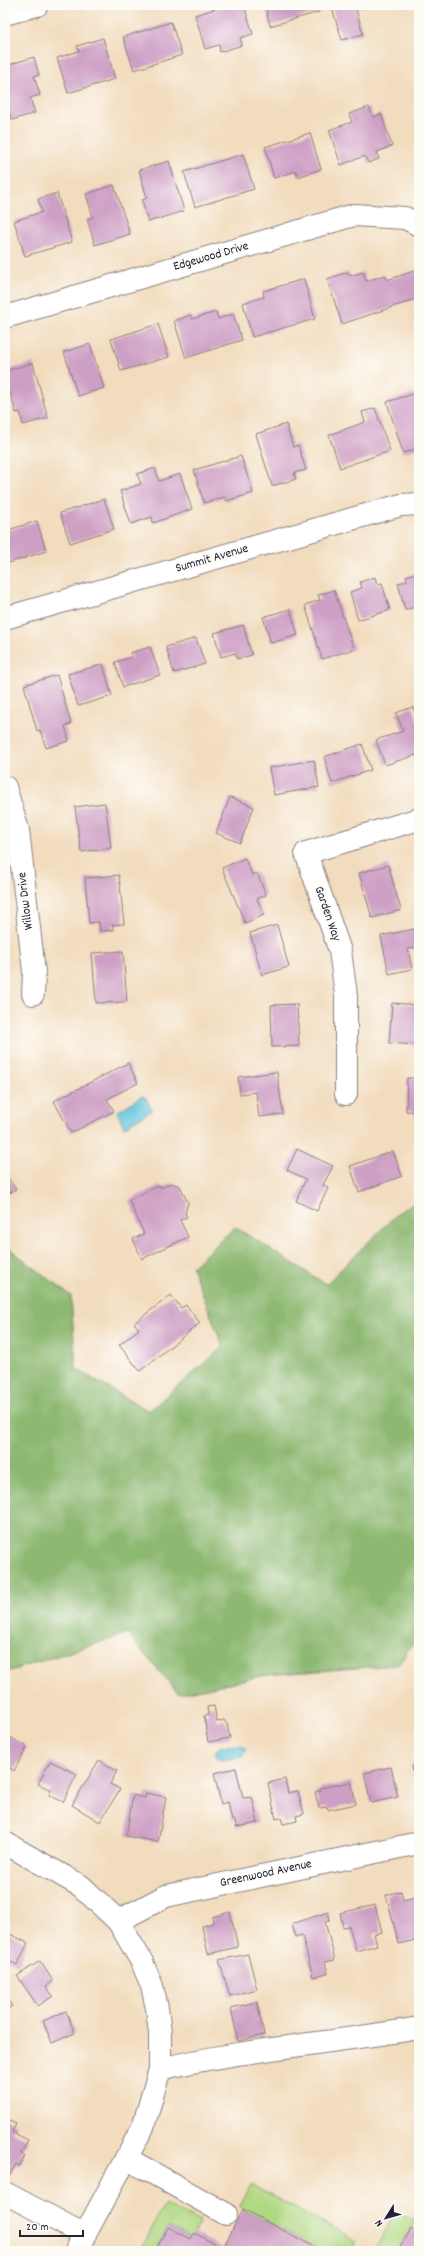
<svg xmlns="http://www.w3.org/2000/svg" width="424" height="2256" viewBox="0 0 424 2256" font-family="Dekko,sans-serif">
<style>
.green{fill:#b0d883;stroke:#697d5f}
.forest{fill:#8cb871;stroke:#576d56}
.water{fill:#5dc2db;stroke:#40728b}
.building{fill:#ce9fc5}
.lines{fill:none;stroke-linecap:round;stroke-linejoin:round}
.minor-casing{stroke:#8a7f7c;stroke-width:24}
.major-casing{stroke:#8a7f7c;stroke-width:24}
.minor{stroke:#fff;stroke-width:22}
.major{stroke:#fff;stroke-width:22}
.labels{text-anchor:middle;dominant-baseline:central;stroke-width:4;stroke-linejoin:round;paint-order:stroke}
.street-label{font-size:13px;fill:#22223b;stroke:#fdfcf7}
</style>
<rect width="100%" height="100%" fill="#fdfcf7"/>
<filter id="ink" filterUnits="userSpaceOnUse"><feTurbulence type="fractalNoise" baseFrequency=".025" numOctaves="2"/><feDisplacementMap in="SourceGraphic" scale="8" xChannelSelector="R" yChannelSelector="G"/><feConvolveMatrix kernelMatrix="1 2 1 2 8 2 1 2 1" color-interpolation-filters="sRGB"/></filter>
<filter id="wash" filterUnits="userSpaceOnUse"><feTurbulence type="fractalNoise" baseFrequency=".012" numOctaves="4" result="noise"/><feDisplacementMap in="SourceGraphic" scale="16" xChannelSelector="R" yChannelSelector="G"/><feGaussianBlur stdDeviation="0.9" result="paint"/><feColorMatrix in="noise" values="0 0 0 0 0 0 0 0 0 0 0 0 0 0 0 0 0 1.4 0 .05"/><feComposite in="paint" operator="in"/></filter>
<g filter="url(#wash)">
<rect width="100%" height="100%" fill="#f2dcbe"/>
<!-- green -->
<path class="green" d="M251,2185L357,2241L352,2251H322L239,2207Z
M165,2204L200,2222L191,2239L168,2227L155,2251H140Z
M396,2211L415,2221L398,2251H374Z"/>
<!-- forest -->
<path class="forest" d="M419,1200V1636L397,1665L266,1675L179,1694L127,1634L10,1671L5,1676V1245L71,1296L76,1369L149,1411L223,1347L192,1267L235,1227L326,1284L399,1212Z"/>
<!-- water -->
<path class="water" d="M142,1096L146,1098L152,1110L124,1127L117,1112Z
M241,1745L246,1748L242,1757L220,1760L216,1755V1750L222,1746Z"/>
<g id="blocks">
<!-- building -->
<path class="building" d="M227,5H244L253,34L240,38L242,45L220,52L219,45L205,49L195,15Z
M265,5H318L319,12L270,26Z
M331,5H369L356,9L363,34L342,40Z
M171,22L182,55L134,70L123,37Z
M103,38L115,79L68,93L57,58L79,51L77,46Z
M34,57L39,75L34,76L40,95L30,98L35,113L12,120L5,96V66Z
M369,107L373,117L381,114L392,146L377,152L379,159L368,163L365,156L341,165L329,130L352,122L349,114Z
M310,133L321,169L298,177L296,171L274,178L265,147Z
M243,154L254,189L195,207L184,172Z
M169,161L184,211L148,222L142,200L147,198L139,170Z
M114,185L130,234L95,245L87,219L93,217L86,194Z
M57,193L72,242L25,256L14,221L42,212L38,199Z
M5,253L8,262L5,263Z
M417,270L419,276V298L342,324L327,279L348,272L350,276L363,272L366,281L385,275L387,280Z
M304,279L315,319L252,337L243,303L264,297L263,291Z
M216,312L218,319L233,314L242,340L186,358L174,321L191,315L192,319Z
M158,324L169,357L121,371L111,339Z
M90,344L104,388L78,396L64,352Z
M33,363L48,418L23,425L20,412L16,413L10,392L5,393V371Z
M419,392V448L403,453L387,402Z
M375,408L390,451L340,468L329,435L365,422L362,412Z
M286,424L293,447L298,445L306,470L294,473L296,479L272,486L256,434Z
M241,456L253,493L226,501L225,497L204,503L194,470Z
M155,468L159,481L180,474L192,509L153,523L152,517L131,524L120,491L141,484L137,474Z
M104,499L114,529L70,543L60,513Z
M37,521L46,551L6,564L5,531Z
M419,572V606L405,610L398,583L407,581L406,576Z
M375,577L377,584L382,583L390,610L358,620L350,592L362,588L360,582Z
M334,590L354,649L322,659L305,605L320,600L318,595Z
M290,609L298,635L271,643L263,617Z
M243,625L252,655L237,659L235,653L221,657L214,633Z
M196,638L205,664L174,673L166,647Z
M150,647L160,675L123,687L115,662L132,657L130,653Z
M103,664L112,696L78,706L68,674Z
M57,675L71,724L65,726L69,741L46,748L40,730L37,731L24,685Z
M413,707L419,725V754L385,765L376,740L403,731L396,713Z
M362,744L371,770L332,783L324,757Z
M314,760L319,787L274,795L269,768Z
M230,797L254,807L240,843L216,833Z
M105,803L111,848L81,852L75,807Z
M245,858L252,875L257,873L266,895L257,899L264,915L245,923L222,868Z
M388,865L401,910L372,918L359,873Z
M119,875L124,924L112,925L114,930L100,931L99,922L89,923L85,878Z
M277,925L289,967L262,975L250,933Z
M419,928V947L408,949L412,969L389,974L381,936Z
M123,951L127,1002L96,1003L92,953Z
M392,1003L419,1005L416,1045L389,1043Z
M297,1004L299,1046L272,1047L271,1005Z
M128,1063L138,1083L107,1099L114,1111L71,1133L54,1101Z
M277,1072L283,1114L259,1117L256,1092L240,1094L238,1077Z
M407,1078H419V1121L415,1120V1112L406,1111Z
M297,1149L333,1166L323,1185L328,1188L317,1211L296,1201L306,1179L287,1170Z
M393,1151L402,1176L359,1192L350,1166Z
M5,1174L16,1189L5,1196Z
M171,1183L180,1186L188,1203L185,1213L187,1217L180,1220L188,1237L142,1259L133,1239L144,1234L129,1200L160,1185L161,1188Z
M171,1295L181,1308L186,1305L200,1323L140,1371L119,1345L139,1329L134,1323Z
M214,1706L217,1722L224,1720L227,1724L230,1738L208,1742L204,1716L208,1715L207,1707Z
M5,1734L27,1747L14,1771L8,1767L5,1771Z
M99,1760L117,1771L110,1784L120,1789L100,1822L72,1805Z
M50,1761L77,1774L63,1802L49,1795L51,1790L38,1784Z
M419,1764V1792H417L412,1766Z
M391,1767L398,1797L371,1803L364,1773Z
M236,1768L243,1798L252,1797L258,1823L236,1827L235,1820L232,1821L228,1802L221,1804L214,1773Z
M285,1779L288,1793L298,1791L304,1814L296,1816L297,1821L283,1824L281,1818L276,1819L268,1783Z
M351,1782L356,1804L328,1810L327,1807L319,1808L315,1792L321,1790L320,1788Z
M146,1793L166,1797L158,1842L126,1836L133,1795L145,1798Z
M401,1891L403,1900L415,1897L419,1914V1939L399,1944L386,1895Z
M375,1905L382,1932L374,1934L377,1945L356,1951L349,1926L343,1927L340,1913Z
M230,1912L238,1947L208,1954L202,1926L213,1923L212,1917Z
M328,1912L330,1920L325,1922L335,1960L325,1962L328,1974L313,1977L302,1935L295,1937L292,1924Z
M5,1925L9,1927L6,1932L28,1943L17,1965L5,1959Z
M248,1954L257,1989L230,1996L219,1960Z
M40,1961L53,1981L46,1986L53,1996L38,2006L17,1976Z
M5,1996L12,2006L5,2011Z
M257,2002L264,2035L238,2041L231,2008Z
M66,2011L75,2033L52,2043L43,2021Z
M5,2119L16,2124L12,2132L28,2140L21,2154L25,2156L19,2166L16,2164L9,2177L5,2175Z
M243,2209L322,2251H155L168,2227L191,2239L194,2233L223,2248Z
M411,2229L419,2234V2251H398Z"/>
</g>
</g>
<g filter="url(#ink)">
<use href="#blocks" fill-opacity="0" stroke="#8a7f7c" stroke-width="1"/>
<g class="lines">
<!-- minor casing -->
<g class="minor-casing">
<path id="minor" d="M5,14L37,5
M5,317L354,215L405,218L419,225
M5,618L401,505L419,504
M5,787L18,830L34,972L33,994
M346,1094V995L340,951L306,853L419,819
M118,1921L166,1896L419,1843
M160,2069C245,2049 333,2043 419,2028
M126,2158L226,2214
M5,2193L85,2235"/>
</g>
<!-- major casing -->
<g class="major-casing">
<path id="major" d="M5,1843L81,1886L118,1921L142,1962L152,1986L157,2008L160,2033V2069L143,2127L76,2251"/>
</g>
<!-- minor -->
<use href="#minor" class="minor"/>
<!-- major -->
<use href="#major" class="major"/>
</g>
</g>
<g class="labels">
<!-- street labels -->
<g class="street-label">
<text transform="translate(211 257) rotate(-16)">Edgewood Drive</text>
<text transform="translate(212 559) rotate(-16)">Summit Avenue</text>
<text transform="translate(26 901) rotate(-97)">Willow Drive</text>
<text transform="translate(327 914) rotate(71)">Garden Way</text>
<text transform="translate(266 1874) rotate(-12)">Greenwood Avenue</text>
</g>
</g>
<!-- margin -->
<rect width="424" height="2256" fill="none" stroke="#fdfcf7" stroke-width="20"/>
<!-- north arrow -->
<g transform="translate(386 2218) rotate(233)" stroke="#fdfcf7" stroke-width="3" paint-order="stroke">
<path d="M0-3L7 15L0 10L-7 15Z" fill="#22223b"/>
<text y="-6" font-size="11" font-weight="bold" text-anchor="middle" fill="#22223b">N</text>
</g>
<!-- scale -->
<path d="M20 2230v6h63v-6" fill="none" stroke="#22223b" stroke-width="2"/>
<text x="26" y="2230" font-size="12" fill="#22223b" stroke="#fdfcf7" stroke-width="3" paint-order="stroke">20 m</text>
</svg>
